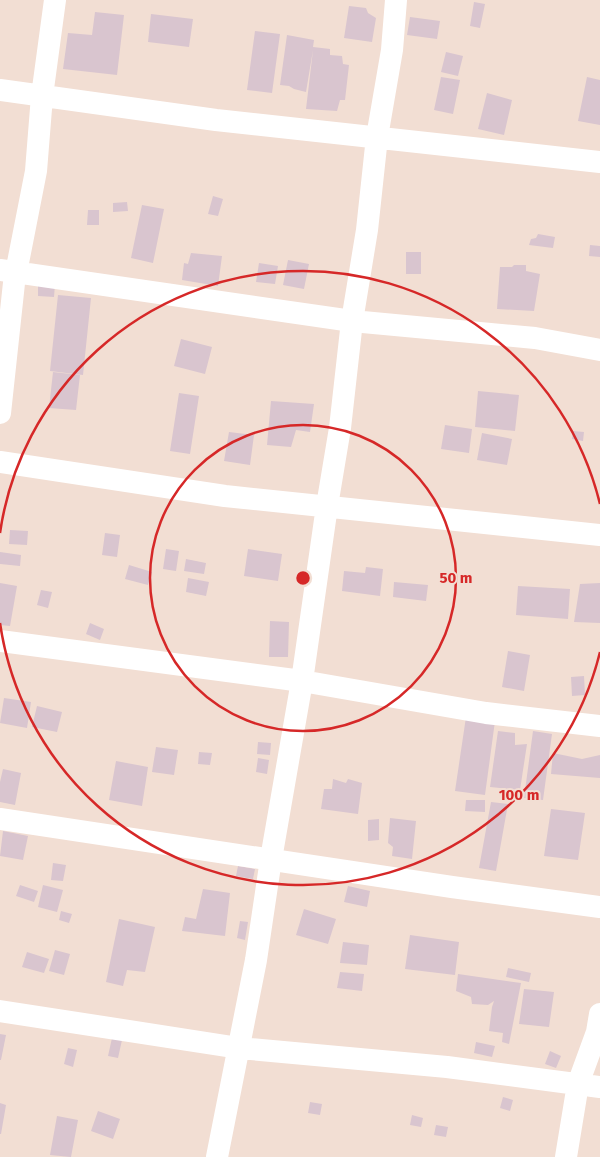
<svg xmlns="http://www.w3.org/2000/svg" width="600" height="1157" viewBox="0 0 600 1157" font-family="'Fira Sans',sans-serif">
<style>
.building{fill:#d9c5cf}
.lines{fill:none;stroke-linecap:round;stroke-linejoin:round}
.minor{stroke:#fff;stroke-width:22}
.ring{fill:none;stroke:#d62828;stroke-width:2.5}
.centre{fill:#d62828;stroke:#f2ded3;stroke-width:2.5}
.ring-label{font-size:15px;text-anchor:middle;font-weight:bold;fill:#d62828;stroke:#f2ded3;stroke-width:4;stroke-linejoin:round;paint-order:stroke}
</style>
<rect width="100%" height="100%" fill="#f2ded3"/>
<!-- building -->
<path class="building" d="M474,2L485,4L480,28L470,26Z
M349,6L366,8L368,13L376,18L372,42L344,38Z
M95,12L124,15L117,75L63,69L68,33L92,35Z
M151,14L193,19L189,47L148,42Z
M410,17L440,21L437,39L407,35Z
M255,31L280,34L272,93L247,90Z
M287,35L314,40L313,47L330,49V55L342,56L343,64L349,65L345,100H340L337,111L306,109L313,50L306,92L294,89L289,86L280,85Z
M446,52L463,56L458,76L441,72Z
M441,77L460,80L453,114L434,110Z
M587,77L600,80V125L578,121Z
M487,93L512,100L504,135L478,129Z
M213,196L223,199L218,216L208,214Z
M127,202L128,211L113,212V203Z
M142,205L164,209L153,263L131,258Z
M88,210H99V225H87Z
M538,234L555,237L553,248L529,245L531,239L536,238Z
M590,245L600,246V257L589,256Z
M406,252H421V274H406Z
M191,253L222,256L218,286L182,280L184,263L188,264Z
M288,260L309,264L304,289L283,285Z
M259,263L278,266L275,284L256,282Z
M514,265H526V271L540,274L534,311L497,309L500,267H512Z
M38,283L55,284L54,297L38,296Z
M58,295L91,298L83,375L50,371Z
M181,339L212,347L205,374L174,366Z
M53,372L80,375L76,410L49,408Z
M478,391L519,395L515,431L475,427Z
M179,393L199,396L190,454L170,451Z
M271,401L314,404L310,432L296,430L291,447L267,445Z
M445,425L472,429L469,453L441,449Z
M573,431L584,432L583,441L572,439Z
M229,432L254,435L250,465L224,461Z
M482,433L512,439L507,465L477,460Z
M10,530L28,531L27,545L9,544Z
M105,533L120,535L117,557L102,555Z
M166,549L179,551L176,571L163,569Z
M248,549L282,554L278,581L244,576Z
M0,552L21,555L20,566L0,564Z
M186,559L206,563L204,574L184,571Z
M129,565L152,572L148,585L125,579Z
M366,567L383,569L380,596L342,591L344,571L365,573Z
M188,578L209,582L206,596L186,592Z
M394,582L428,585L426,601L393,597Z
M0,583L17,586L10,626L0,625Z
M600,583V623L574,622L580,584Z
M518,586L570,589L568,619L516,615Z
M41,590L52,592L48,608L37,605Z
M270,621L289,622L288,657H269Z
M90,623L104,629L100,640L86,634Z
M508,651L530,655L524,691L502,687Z
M584,676L585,695L572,696L571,677Z
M4,698L31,702L27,728L0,723Z
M37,706L62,712L57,732L32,727Z
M466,717L495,721L485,795L455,791Z
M498,731L515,733V745L527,744L520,790L490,787Z
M533,731L552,734L543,800L524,798Z
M258,742L271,743L270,755L257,754Z
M156,747L178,750L174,775L152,772Z
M199,752L212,753L210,765L198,764Z
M553,753L582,759L600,755V778L551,774Z
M258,758L269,760L267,774L256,772Z
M116,761L148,767L142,806L109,800Z
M3,769L21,773L15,805L0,802V782Z
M333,779L346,783L348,779L362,783L358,814L321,809L324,789H332Z
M466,800H485V812L465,811Z
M491,802L508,804L496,871L479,868Z
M551,809L585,813L578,860L544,856Z
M390,818L416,821L412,859L392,856L393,847L388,843Z
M379,819V840L368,841V820Z
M3,831L28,836L23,860L0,856Z
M53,863L66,865L63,881L51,880Z
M238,866L255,869L253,879L236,876Z
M20,885L38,891L34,902L16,896Z
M43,885L63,890L57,912L38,907Z
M348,886L370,891L367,907L344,902Z
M203,889L230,893L225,936L182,931L185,917L196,919Z
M304,909L336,919L328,944L296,935Z
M61,911L72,914L69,923L59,920Z
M119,919L155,927L145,972L127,970L123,986L106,982Z
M240,921L248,922L245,940L237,938Z
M410,935L459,942L455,975L405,969Z
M343,942L369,945L367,965L340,963Z
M55,950L70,954L64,975L49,971Z
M27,952L49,959L44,973L22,967Z
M508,968L531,973L529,982L506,977Z
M340,972L364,974L362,991L337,988Z
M458,974L521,983L509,1044L502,1042L503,1033L489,1031L492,1007L494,1001L488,1005L472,1004L471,997L456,991Z
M524,989L554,992L549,1027L519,1024Z
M0,1034L6,1035L1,1060H0Z
M112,1038L122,1040L118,1058L108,1056Z
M476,1042L495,1046L492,1057L474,1053Z
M68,1048L77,1050L73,1067L64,1064Z
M550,1051L561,1056L556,1068L545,1064Z
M503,1097L513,1100L510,1111L500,1108Z
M310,1102L322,1104L320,1115L308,1113Z
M0,1103L6,1105L1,1134H0Z
M98,1111L120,1119L113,1139L91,1131Z
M412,1115L423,1118L421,1127L410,1125Z
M57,1116L78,1120L71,1157L50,1155Z
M436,1125L448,1127L446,1137L434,1135Z"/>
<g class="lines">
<!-- minor -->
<path class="minor" d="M0,90L216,120L600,162
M0,270L352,321L535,338L600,350
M0,413L14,283L36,171L42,96L55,0
M0,462L225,496L600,535
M0,641L302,681L486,713L600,726
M0,819L452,887L600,907
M0,1011L239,1048L447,1067L600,1087
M217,1157L256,960L271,859L302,681L327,506L340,428L352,321L367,230L377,137L392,50L396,0
M566,1157L578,1084L597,1032L600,1014"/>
</g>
<!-- distance rings -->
<g class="ring">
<circle cx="303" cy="578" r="153"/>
<path d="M600 652A306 306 0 0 1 0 623M0 533A306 306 0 0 1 600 504"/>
</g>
<circle cx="303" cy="578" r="8" class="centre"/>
<g class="ring-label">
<text x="456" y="583">50 m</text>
<text x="519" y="800">100 m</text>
</g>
</svg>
